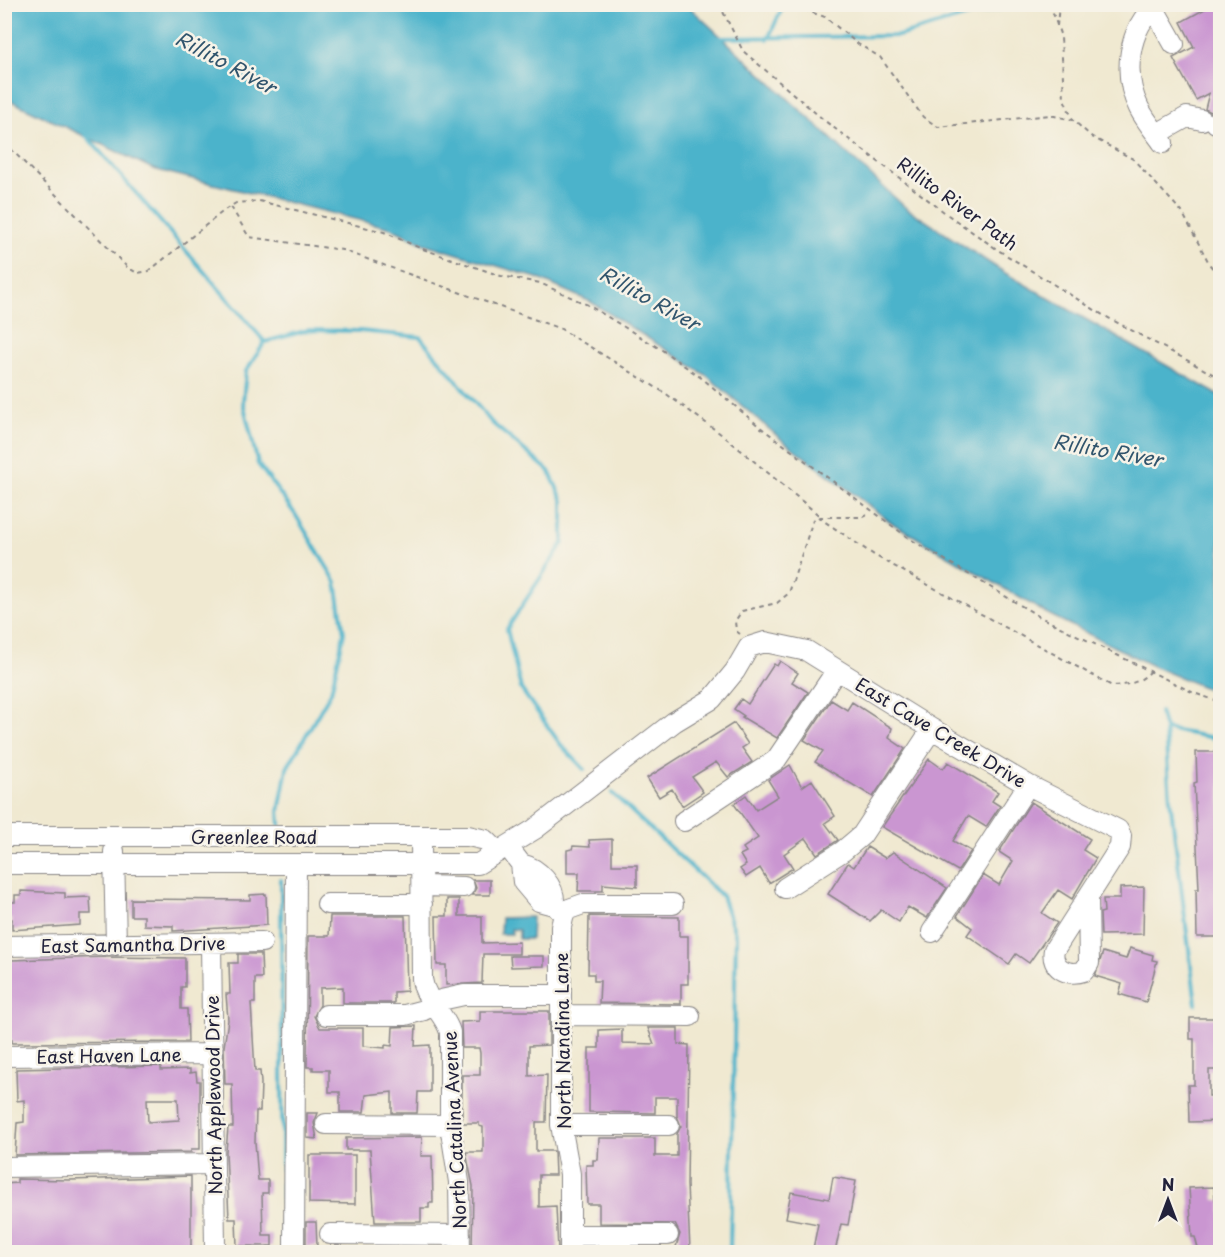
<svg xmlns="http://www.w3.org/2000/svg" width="1225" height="1257" viewBox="0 0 1225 1257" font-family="'Playpen Sans',sans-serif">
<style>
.water{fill:#4cb3cb;stroke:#376a83;stroke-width:1.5}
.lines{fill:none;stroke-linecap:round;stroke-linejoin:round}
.stream{stroke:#4cb3cb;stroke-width:4}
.building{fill:#ca96d1;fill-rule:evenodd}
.minor-casing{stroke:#898686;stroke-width:22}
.path{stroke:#898686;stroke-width:2;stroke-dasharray:4.5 4.5;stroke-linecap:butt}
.minor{stroke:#fff;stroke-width:20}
.labels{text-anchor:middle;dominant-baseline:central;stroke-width:5;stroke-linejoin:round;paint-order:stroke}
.street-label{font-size:18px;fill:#22223b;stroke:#f7f3e8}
.water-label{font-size:20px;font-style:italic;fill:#31556d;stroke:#f7f3e8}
</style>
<rect width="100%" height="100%" fill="#f7f3e8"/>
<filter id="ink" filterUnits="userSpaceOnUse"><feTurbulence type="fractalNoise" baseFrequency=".0167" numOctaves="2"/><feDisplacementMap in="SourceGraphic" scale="12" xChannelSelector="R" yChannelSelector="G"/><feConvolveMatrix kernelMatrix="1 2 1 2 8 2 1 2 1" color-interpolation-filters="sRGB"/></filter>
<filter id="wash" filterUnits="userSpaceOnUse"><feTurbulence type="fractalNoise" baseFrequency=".008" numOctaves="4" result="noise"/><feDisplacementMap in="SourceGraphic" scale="24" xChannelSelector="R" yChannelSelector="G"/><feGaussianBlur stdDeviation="1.35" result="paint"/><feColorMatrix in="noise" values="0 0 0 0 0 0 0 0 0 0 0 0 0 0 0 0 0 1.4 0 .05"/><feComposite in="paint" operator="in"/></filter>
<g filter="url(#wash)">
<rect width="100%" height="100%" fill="#f0e9d1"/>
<!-- water -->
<path class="water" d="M5,4L687,5L906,208L1005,273L1220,396V694L1155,667L1046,613L892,523L782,440L706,375L591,302L537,278L422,243L391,228L153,169L5,98Z
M532,917L531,939H519V930L511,929L512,934H500L501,918Z"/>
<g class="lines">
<!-- stream -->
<path class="stream" d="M719,38L898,36L970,15L1022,4
M768,39L784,4
M83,132L265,342
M1160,712L1165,729L1220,739
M1165,729L1170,799L1196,1004
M612,793L722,896L736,936L730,1252
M280,825L279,811L287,768L331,692L344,633L336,582L295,514L258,464L243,402L246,371L265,342L308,330L360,331L420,337L492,423L549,471L563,501V543L507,629L521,689L561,745L584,769
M281,880L283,1252"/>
</g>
<g id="blocks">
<!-- building -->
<path class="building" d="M1214,4H1221V107L1219,111L1211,112L1205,109L1209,93L1196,100L1173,58L1194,47L1181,22Z
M780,661L798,673L792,682L808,692L777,738L742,717L744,716L734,709L741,699L748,704L774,664L777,666Z
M831,700L847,710L852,702L892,728L889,738L905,749L873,797L815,762L823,751L804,740Z
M734,723L748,744L742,748L752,762L728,777L716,762L692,777L703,792L682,806L672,789L659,797L647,778Z
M1196,752H1221L1220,937H1197L1196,889H1199L1194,783L1197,782Z
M929,759L943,769L948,762L998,792L992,801L1000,806L986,827L968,816L953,841L971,851L958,871L882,827Z
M790,765L802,787L812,780L835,816L825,823L838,840L817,854L806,838L784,854L793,868L769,883L760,868L746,877L740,869L746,865L740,855L746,852L743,848L758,838L734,804L746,795L756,810L778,796L768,780Z
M1031,802L1090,839L1083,850L1096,858L1072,899L1058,890L1042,913L1057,923L1029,963L1016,954L1009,964L967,935L972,928L957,916L983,875L999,885L1013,861L999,852Z
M612,839V865H637V887L603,884V891H578L579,873H567V850L572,849L573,846L590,847L589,840Z
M867,847L885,858L893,852L947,888L927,918L908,907L899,922L881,910L870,921L828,894L848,863L854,867Z
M473,880H490V895H472L476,888Z
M1144,887L1143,934L1101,935L1100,913L1104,912L1103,899H1120V888Z
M21,891L65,893V898L90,897L91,914H80V925L12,930V919L4,920V902H15V895H21Z
M266,894L267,925L173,931V926L144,925V916H131V899L250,900V895Z
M447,899H459V916H482V943L519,942V954H483L482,983L446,985V965H437L436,916H447Z
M330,916H405L407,991L394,992V1003H343V987L320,988V1005L314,1016L320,1028H363V1046L385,1048V1045L392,1046L393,1027L416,1026L415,1046L430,1045V1092H418L417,1113H392V1092L366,1095L364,1112H340V1092H329V1070H313V1067H307L308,936H329Z
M589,916L679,917V936H688V984H681V1004L599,1003L600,981H594V974H588Z
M1130,948L1153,955L1152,960L1157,961L1146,1002L1119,994L1122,984L1095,976L1103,952L1126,959Z
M238,954H261L262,978H255V1003H251L255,1071H260L261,1083L260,1111H256L255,1142L258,1180H268V1193H262L263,1235H272V1246H237L236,1219H229L226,1152L228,1127H233L232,1084H225L224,1047L228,1020L226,994H230L229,963H238Z
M510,956H544V966L511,967Z
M106,957L185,958V987H181V1009H187L188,1042L12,1043V1040H6L7,963H11V960Z
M480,1011H549V1045L529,1046V1076L547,1075L546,1122H536V1151H554L555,1175H539V1207L556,1206L558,1251L472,1252L473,1186L466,1152H483V1127L479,1126V1123H462V1075H480V1053L479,1048H462L461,1022L480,1021Z
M1190,1018H1221V1070H1209V1096H1221V1121L1189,1122L1188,1085H1194V1039H1190Z
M648,1028H678V1044L689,1045L687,1185L690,1250H675L680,1234L675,1224L599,1223V1204H587L586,1165H593V1160H598L599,1138H655V1156H677V1134L681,1126L677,1116V1097H655V1113L589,1112V1048H599V1030L622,1029V1043L654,1044Z
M161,1066V1070L190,1069V1073L196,1072L197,1081H200V1149H191V1152L15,1155L17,1123L24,1122V1100L17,1101L16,1069ZM147,1099H178L179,1120L148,1122Z
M307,1113H318L314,1123L317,1139L307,1138Z
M422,1137L421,1156H432L433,1203H429V1208H421V1222H375L370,1150H346V1138Z
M309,1155H355V1204L309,1203Z
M191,1176V1250H186V1252H6L4,1184L17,1183V1179L70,1180Z
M833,1177L856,1181L848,1225L841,1224L835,1252H830L813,1249L818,1224L786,1218L791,1192L829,1199Z
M1214,1187L1215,1200H1221V1252H1199L1195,1237H1192L1189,1188Z
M306,1222H316L317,1246L306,1247Z"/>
</g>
</g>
<g filter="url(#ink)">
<use href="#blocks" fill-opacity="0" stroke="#898686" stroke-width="1.5"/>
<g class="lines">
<!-- minor casing -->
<g class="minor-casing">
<path id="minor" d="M1157,4C1128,29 1122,74 1139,108C1145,120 1155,132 1163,143
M1153,7L1174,44
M1216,123L1220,124
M1157,134L1187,117L1202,120
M684,821L776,760L837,670
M4,836H468L486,840L498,852
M421,836L422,979C425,1001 444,1012 450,1032V1125L459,1182L460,1252
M508,847L521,864L523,882L539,901L554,905L564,914L561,927V1125L570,1174V1252
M114,851L116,945
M4,864H478L535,829L674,722L712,699L735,671L749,647L765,642L807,651L932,729L1028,785L1118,830L1121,836L1120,847L1054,950C1050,968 1068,977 1084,971L1089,963L1088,898
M521,864C538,868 556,886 554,905
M422,886L464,887
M785,888L843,851L862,835L932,729
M327,904H422
M564,914L569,909L583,904H673
M932,932L1028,785
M211,943L215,1247
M4,946L262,942
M326,1015H405L424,1010L441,1000L464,995H561
M561,1015L690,1016
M4,1056L213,1054
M326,1124L450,1125
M561,1125H669
M4,1167L214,1164
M330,1234L460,1235
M570,1235H668
M294,1252L296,865"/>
</g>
<!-- path -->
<path class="path" d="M719,4L743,51L825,121L948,215L998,250L1103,315L1220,378
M787,4L825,17L858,44L880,57L923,117L938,127L1050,115L1073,120L1092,137L1133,159L1182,212L1210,265L1220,277
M1050,4L1061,37L1064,99L1073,120
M1057,26L1059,4
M4,142L127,267L137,273L149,271L226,209L236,203L259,201L384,232L420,248L501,276L540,283L588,305L662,350L703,379L760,427L910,539L1040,617L1194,693L1220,702
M231,207L249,237L342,250L561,329L665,393L725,437L821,517
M818,517L874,555L1112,686C1128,685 1139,683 1150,672
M740,634L736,631L735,621L742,611L777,603L789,593L813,520L818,517H862L871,512"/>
<!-- minor -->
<use href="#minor" class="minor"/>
</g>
</g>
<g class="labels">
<!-- street labels -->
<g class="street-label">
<text transform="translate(958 203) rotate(36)">Rillito River Path</text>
<text transform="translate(941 732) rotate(31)">East Cave Creek Drive</text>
<text x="254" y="836">Greenlee Road</text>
<text transform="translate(133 944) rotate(-1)">East Samantha Drive</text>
<text transform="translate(562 1041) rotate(-91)">North Nandina Lane</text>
<text transform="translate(109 1055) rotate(-1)">East Haven Lane</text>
<text transform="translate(213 1095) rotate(-91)">North Applewood Drive</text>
<text transform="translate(454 1130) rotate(-93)">North Catalina Avenue</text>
</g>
<!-- water labels -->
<g class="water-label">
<text transform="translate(226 62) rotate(28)">Rillito River</text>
<text transform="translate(650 298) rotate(29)">Rillito River</text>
<text transform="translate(1108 450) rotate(10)">Rillito River</text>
</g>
</g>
<!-- margin -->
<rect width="1225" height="1257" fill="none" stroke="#f7f3e8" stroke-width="24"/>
<!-- north arrow -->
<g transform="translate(1168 1200)" stroke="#f7f3e8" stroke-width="4.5" paint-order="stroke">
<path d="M0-4.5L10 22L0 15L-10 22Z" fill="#22223b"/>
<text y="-9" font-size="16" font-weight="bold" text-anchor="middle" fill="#22223b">N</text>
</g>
</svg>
